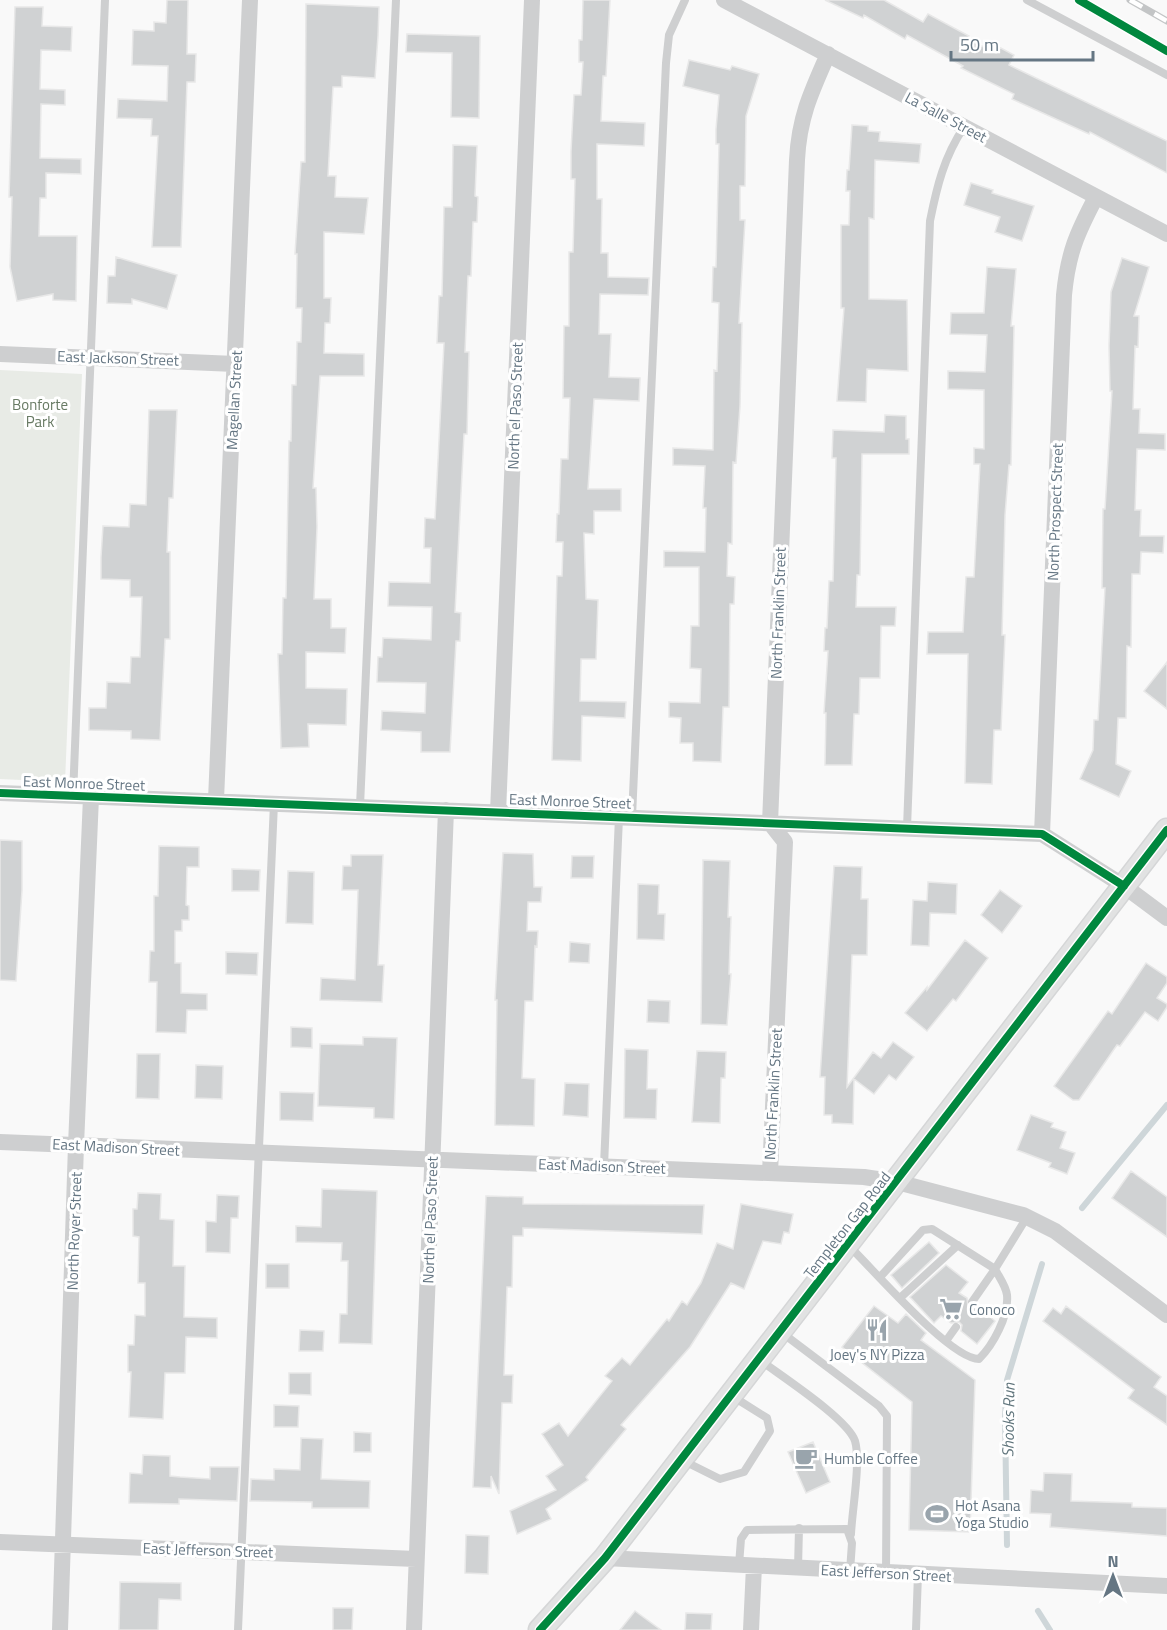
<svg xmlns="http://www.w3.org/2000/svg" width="1167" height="1630" viewBox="0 0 1167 1630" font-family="'Titillium Web',sans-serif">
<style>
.green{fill:#e8ebe6}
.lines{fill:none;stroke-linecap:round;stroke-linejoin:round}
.stream{stroke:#ced6d9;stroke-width:6}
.building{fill:#d0d2d3;stroke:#e8e8e8;stroke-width:1.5}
.secondary-casing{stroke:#d5d6d7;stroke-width:25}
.lane{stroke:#cecfd0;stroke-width:8}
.street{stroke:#cecfd0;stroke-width:16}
.secondary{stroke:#e1e2e2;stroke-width:22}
.rail-casing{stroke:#c3c5c6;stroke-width:7}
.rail{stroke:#fff;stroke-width:4.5;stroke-dasharray:14;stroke-linecap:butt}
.cycleway-casing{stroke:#fff;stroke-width:11}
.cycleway{stroke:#00873e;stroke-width:8}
.labels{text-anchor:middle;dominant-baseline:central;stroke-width:6;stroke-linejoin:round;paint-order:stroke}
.street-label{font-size:15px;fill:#657683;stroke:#fff}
.park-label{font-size:15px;fill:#687a64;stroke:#fff}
.poi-label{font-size:15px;fill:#657683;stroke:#fff;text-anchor:start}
.water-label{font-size:16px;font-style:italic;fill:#60757c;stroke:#fff}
</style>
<rect width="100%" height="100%" fill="#f9f9f9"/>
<!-- green -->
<path class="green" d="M0,370L82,374L65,782L0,779Z"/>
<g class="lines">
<!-- stream -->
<path class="stream" d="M1082,1208L1167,1105
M1007,1545L1005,1417L1007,1380L1042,1264
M1038,1611L1050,1630"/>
</g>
<!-- building -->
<path class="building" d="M167,0H188L187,54H196L195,82H187L181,247H152L158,136H151L152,119L117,118L118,99L167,101L168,66L132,65L133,30L154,31V22L166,23Z
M583,0H610L606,76H603L601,121L645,123L644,146L597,144V199H602L601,253H608V277L649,278L648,295L600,294L599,334H611L609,377L640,378L639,401L594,399L588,489H621V511H594V534L584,533L586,599L598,600L596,659H581L580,701L626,702L625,718L582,716L581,761L552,760L557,576H562L563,542H556L557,514H559L561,459H568L570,398H563L564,326H569V252H573L575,179H571V151L574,95H581L583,62H579V40H582Z
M825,0H884L923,22L928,14L969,36L967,39L996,53L999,47L1014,55L1009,65L1167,141V173L1090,132L1089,134L1012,99L1014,94L961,68L963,66L907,35L905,39L864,15L863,18Z
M306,4L379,7L378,36L375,78L342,76V87H333L328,176H336L335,197L368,198L364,234L324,232V298H331L330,323H325L324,353L364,354V376H320L313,488H316L317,527L314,599H331V628H346L345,653L306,652V688L347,689L346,725L308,724L309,747L281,748L278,654H282L283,598H286L289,441H291L292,385H296L297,342H301L302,308H296L297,254H295L301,162H305Z
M15,7H43L42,26L72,27L71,51L41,50L40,89L65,90V105L41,104L40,158L81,159V174L46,173V198H40L39,236H77L76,301L53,300V294L17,301L10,267L12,197H9Z
M407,34L480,36L479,118L451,117L452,53L406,52Z
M689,60L730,70L732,66L759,74L746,116L745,186H740V220H745L739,323H742L740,406L736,463L733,462L732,544L728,543L727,576L735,577L734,604H730L729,707H723L721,762L693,761V743H680L681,718L669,717V702L700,703L701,669L690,668L691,626H699V567H664V551L705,552L706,508H703L705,466L673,465V448L713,450L714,370L717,371L719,303L712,302L713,267H716L719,144H716V129L719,95L683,86Z
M852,125L868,126V131L880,132L879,141L921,144L919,163L875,160L874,219L869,218V299L907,300L908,371L867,369L866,402L837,401L844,308H841V225H849L850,191H846L847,170H849Z
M453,145L477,146L475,196L478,197L477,222H473L471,276H468L465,352H469L467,434H464L455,612L461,613L460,641H456L450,752H421V732L381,730L382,711L425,713L426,683L377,682L378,657H382L383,638L431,640L432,607L388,606L389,582L430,583L431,548H424L425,518L435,519L444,343H437L439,296H442L444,207H452Z
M971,183L993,190L992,193L1034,206L1022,241L995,232L1000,217L964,205Z
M116,257L177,275L167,309L132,299V304L107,303L108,276H115Z
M1122,258L1149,267L1134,316H1139L1138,347L1135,346L1133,409H1140L1139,433L1165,434V450L1137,449L1135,510H1141L1140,536H1164L1163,553L1141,552L1140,574H1132L1131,647L1127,646L1126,718H1118L1116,764L1131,771L1119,797L1080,779L1093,750L1094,720H1098L1105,588H1102L1103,509H1105L1112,391H1110L1109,346L1111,292Z
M987,267L1016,269L1011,326H1014L1011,465H1009L1005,515L1002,635H1005L1001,730H994L992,784L965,783L968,654H927L928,632H963L966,577H974L980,464H974V448L984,449V390L948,389V371L985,372L987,335L950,334L951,313H984Z
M149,410H177L173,498H169L167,552H170V639H165L160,740L131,739V731L89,730V708H106L107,682L130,683L131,657H140L142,597H130V580L101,579V557L103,526L129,527L130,504L146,505Z
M885,415L906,416V439H909V454H862L860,575H857L856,607H896L895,626H881L880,678H860L859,714H854L852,765H825L826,713H824L828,651H824L825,628H827L829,581H833L836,458H832L833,430L884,432Z
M1167,662V709L1144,691Z
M0,840L22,841V890L16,981L0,980Z
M159,846L199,847V867H187L186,905L189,906V920H182V931H175V963H181V993L207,994V1010H187L186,1033L156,1032L157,982H149L150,951H154V896H158Z
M503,853L533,854L534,887H542L541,902H528L527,931H538L537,947L535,946L533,1001H525L522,1078L535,1079L534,1126L495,1125L497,1000H495Z
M351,855H383L378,965H384L382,1002L320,1000L321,978L355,980L358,890H342L343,866H351Z
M572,856H594L593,878H571Z
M703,860L730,861L728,917H731L729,974H731L727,1025L701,1024Z
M834,866L862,867L861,899H868L867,955H852L847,1087L873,1052L881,1058L893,1042L914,1057L896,1080L889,1075L874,1094L854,1079L853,1124L832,1123V1115H824L825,1077H820Z
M232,869L260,870L259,891H232Z
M288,871L314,872L313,924L286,923Z
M928,882L957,884L956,914L930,913L929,946L911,945L913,900L927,901Z
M638,884L659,885L658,914H665L664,940L637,939Z
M1000,890L1022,906L1002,933L981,915Z
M965,940L988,958L956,1001L953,999L927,1031L905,1013L927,987V990Z
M570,942L590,944L589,963L569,962Z
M226,952L258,953L257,975L226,974Z
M1146,963L1167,977V983L1157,998L1167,1004V1007L1158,1021L1145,1012L1120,1046L1117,1045L1079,1100H1073L1054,1086L1108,1011L1112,1014Z
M648,1000L670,1001L669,1023L647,1022Z
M291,1027L312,1028V1048L291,1047Z
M363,1037L397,1038L394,1119L374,1118V1108L318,1106L320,1044L363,1045Z
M625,1049L648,1050L647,1089H657L656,1119L624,1118Z
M697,1051L726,1052L725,1078H721L720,1123L692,1122Z
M137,1054H160L159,1099L136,1098Z
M196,1065L223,1066L222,1099L195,1098Z
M565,1083L589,1084L588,1117L563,1115Z
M280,1092L314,1093L313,1121L280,1120Z
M1031,1115L1053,1123L1051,1127L1066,1132L1060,1148L1075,1153L1067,1174L1049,1167L1051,1163L1017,1150Z
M1131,1171L1167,1197V1237L1112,1198Z
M322,1189L377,1191L372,1344L339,1343L340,1314H347L348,1261H341L342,1243L296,1242V1226L321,1227Z
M138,1193L161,1194L160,1219L174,1220L173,1266H185L184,1317L217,1318V1338L186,1337L185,1373H165L163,1419L129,1417L131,1372H128V1345H134L135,1315L145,1316V1283H138L139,1237L133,1236V1209H137Z
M217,1195L239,1196L238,1218H231L230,1253L206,1252V1221L216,1222Z
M486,1196L523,1197V1204L704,1205L702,1234L523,1228V1236H513L512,1287H507L504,1375H513L512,1403H502L499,1494L491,1476V1488L473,1487Z
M741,1204L793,1214L789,1233L784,1232L781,1244L763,1241L744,1289L731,1283L690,1347L621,1425L626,1429L586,1477L588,1480L546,1509L551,1519L517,1534L510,1511L556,1490L546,1476L563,1465L542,1434L559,1423L568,1436L612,1381L605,1376L622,1358L630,1365L667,1319L669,1321L682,1301L687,1305L701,1283L717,1243L733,1249Z
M929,1242L939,1253L902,1288L891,1275Z
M266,1264H289V1288H266Z
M946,1265L968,1282L959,1293L967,1298L968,1307L977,1306L995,1321L977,1344L961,1331L962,1325L959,1322L951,1323L941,1316L934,1323L910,1297Z
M874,1306L898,1323L906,1314L926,1333L921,1340L975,1380L970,1532L909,1530L912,1402L842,1347Z
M1066,1306L1161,1377L1154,1387L1167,1396V1425L1128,1398L1134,1390L1043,1321L1053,1308L1061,1314Z
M300,1330L324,1331L323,1351H299Z
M289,1373H311V1395L289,1394Z
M274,1405L299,1406L298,1427H274Z
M354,1432L371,1433V1452H354Z
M301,1438L323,1439L321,1479L370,1481L369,1508H312V1502L250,1501L251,1479L274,1480V1469L300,1470Z
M813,1442L830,1482L806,1493L788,1452Z
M143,1455L170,1456V1476L180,1477L210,1479V1467H239L237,1501L179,1499V1504L129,1503L130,1473L142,1474Z
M1044,1473L1072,1474L1071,1501L1132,1503V1507L1167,1508V1536L1050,1527L1051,1514L1030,1513L1031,1490L1043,1491Z
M466,1535L489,1536L488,1574L465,1573Z
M120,1582L181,1583V1600L159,1599L158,1630H119Z
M333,1608H353L352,1630H333Z
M635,1611L661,1630H620Z
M686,1613L712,1614L711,1630H685Z"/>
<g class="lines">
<!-- secondary casing -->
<g class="secondary-casing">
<path id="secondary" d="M540,1630L605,1558L1167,830"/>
</g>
<!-- lane -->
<path class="lane" d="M1027,0L1167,75
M73,796L105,0
M360,806L396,0
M632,817L666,63L669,35L685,0
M907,828L930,221C937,186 944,157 964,127
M604,1166L619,817
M849,1246C873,1269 950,1359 979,1359C993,1345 1009,1316 1007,1295C1006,1286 999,1277 995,1269L1027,1217
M881,1276L923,1230L932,1229L995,1269L972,1302
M900,1298L958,1245
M781,1332L879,1406L887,1416L886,1573
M946,1341L956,1327
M760,1360C781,1376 848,1419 855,1441C861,1462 852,1511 851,1534
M682,1460L720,1479L744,1472L770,1431L767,1418L732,1396
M739,1565L741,1539L747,1530L847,1529L852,1543L850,1571
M798,1568L799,1528
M238,1630L274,803
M916,1630L918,1574"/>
<!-- street -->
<path class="street" d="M724,0L1167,234
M0,354L235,364
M0,793L1042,834L1124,886L1167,918
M216,800L250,0
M498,812L532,0
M1042,834L1064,295C1068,253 1077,233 1096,197
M0,1142L864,1177L897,1182L1023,1215L1055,1231L1167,1315
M770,1173L785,842L770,823L797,160C799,118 811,92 828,54
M0,1542L416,1559
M605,1558L1167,1586
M60,1630L76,1145L91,797
M414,1630L446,810
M751,1630L754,1566"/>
<!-- secondary -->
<use href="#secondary" class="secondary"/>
<!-- rail casing -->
<g class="rail-casing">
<path id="rail" d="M1130,0L1167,21"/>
</g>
<!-- rail -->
<use href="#rail" class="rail"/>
<!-- cycleway casing -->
<g class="cycleway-casing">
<path id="cycleway" d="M1079,0L1167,51
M0,793L1042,834L1124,886
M540,1630L605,1558L1167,830"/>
</g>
<!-- cycleway -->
<use href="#cycleway" class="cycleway"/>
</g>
<!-- icons -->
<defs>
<g id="supermarket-bare" transform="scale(1.8)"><path d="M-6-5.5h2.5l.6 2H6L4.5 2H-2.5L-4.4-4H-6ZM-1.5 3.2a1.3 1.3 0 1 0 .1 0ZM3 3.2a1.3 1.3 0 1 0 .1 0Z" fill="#99a4ac" stroke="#fff" stroke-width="2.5" paint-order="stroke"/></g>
<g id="restaurant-bare" transform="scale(1.8)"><path d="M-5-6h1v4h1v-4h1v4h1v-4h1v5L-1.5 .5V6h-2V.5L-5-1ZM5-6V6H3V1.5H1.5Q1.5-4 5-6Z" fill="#99a4ac" stroke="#fff" stroke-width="2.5" paint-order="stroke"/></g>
<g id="cafe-bare" transform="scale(1.8)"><path d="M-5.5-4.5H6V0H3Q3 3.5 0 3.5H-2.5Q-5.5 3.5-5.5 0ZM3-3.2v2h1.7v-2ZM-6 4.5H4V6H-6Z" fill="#99a4ac" stroke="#fff" stroke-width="2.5" paint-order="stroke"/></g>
<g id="stadium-bare" transform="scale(1.8)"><path d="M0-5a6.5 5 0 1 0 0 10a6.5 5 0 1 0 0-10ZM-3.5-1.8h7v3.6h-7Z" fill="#99a4ac" stroke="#fff" stroke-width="2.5" paint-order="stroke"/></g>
</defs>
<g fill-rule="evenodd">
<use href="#supermarket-bare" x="951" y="1309"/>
<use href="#restaurant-bare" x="877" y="1330"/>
<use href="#cafe-bare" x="806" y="1458"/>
<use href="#stadium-bare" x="937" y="1514"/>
</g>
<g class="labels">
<!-- street labels -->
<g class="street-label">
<text transform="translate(946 117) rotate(28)">La Salle Street</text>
<text transform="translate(118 358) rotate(2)">East Jackson Street</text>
<text transform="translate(234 400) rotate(-87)">Magellan Street</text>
<text transform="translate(515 406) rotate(-88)">North el Paso Street</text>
<text transform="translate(1055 512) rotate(-88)">North Prospect Street</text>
<text transform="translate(778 613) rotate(-88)">North Franklin Street</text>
<text transform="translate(84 783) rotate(2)">East Monroe Street</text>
<text transform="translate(570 801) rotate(2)">East Monroe Street</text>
<text transform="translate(773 1094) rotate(-87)">North Franklin Street</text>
<text transform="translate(116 1147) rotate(3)">East Madison Street</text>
<text transform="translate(602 1166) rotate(2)">East Madison Street</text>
<text transform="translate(430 1220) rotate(-88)">North el Paso Street</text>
<text transform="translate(847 1225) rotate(-52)">Templeton Gap Road</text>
<text transform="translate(74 1231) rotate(-88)">North Royer Street</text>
<text transform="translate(208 1550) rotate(2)">East Jefferson Street</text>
<text transform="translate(886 1573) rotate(3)">East Jefferson Street</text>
</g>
<!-- park labels -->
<g class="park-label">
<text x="40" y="404">Bonforte<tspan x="40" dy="17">Park</tspan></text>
</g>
<!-- poi labels -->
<g class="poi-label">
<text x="969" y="1309">Conoco</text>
<text x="877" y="1354" text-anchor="middle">Joey's NY Pizza</text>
<text x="824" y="1458">Humble Coffee</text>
<text x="955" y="1505">Hot Asana<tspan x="955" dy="17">Yoga Studio</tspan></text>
</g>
<!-- water labels -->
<g class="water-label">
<text transform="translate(1008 1420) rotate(-89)">Shooks Run</text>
</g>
</g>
<!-- north arrow -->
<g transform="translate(1113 1576)" stroke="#ffffff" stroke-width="4.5" paint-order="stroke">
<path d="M0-4.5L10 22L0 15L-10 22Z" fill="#657683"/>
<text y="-9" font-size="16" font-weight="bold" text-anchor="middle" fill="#657683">N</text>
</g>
<!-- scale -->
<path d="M951 51v9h142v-9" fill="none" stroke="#657683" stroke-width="3"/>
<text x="960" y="51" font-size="18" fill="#657683" stroke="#ffffff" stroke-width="4.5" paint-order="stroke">50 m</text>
</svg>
